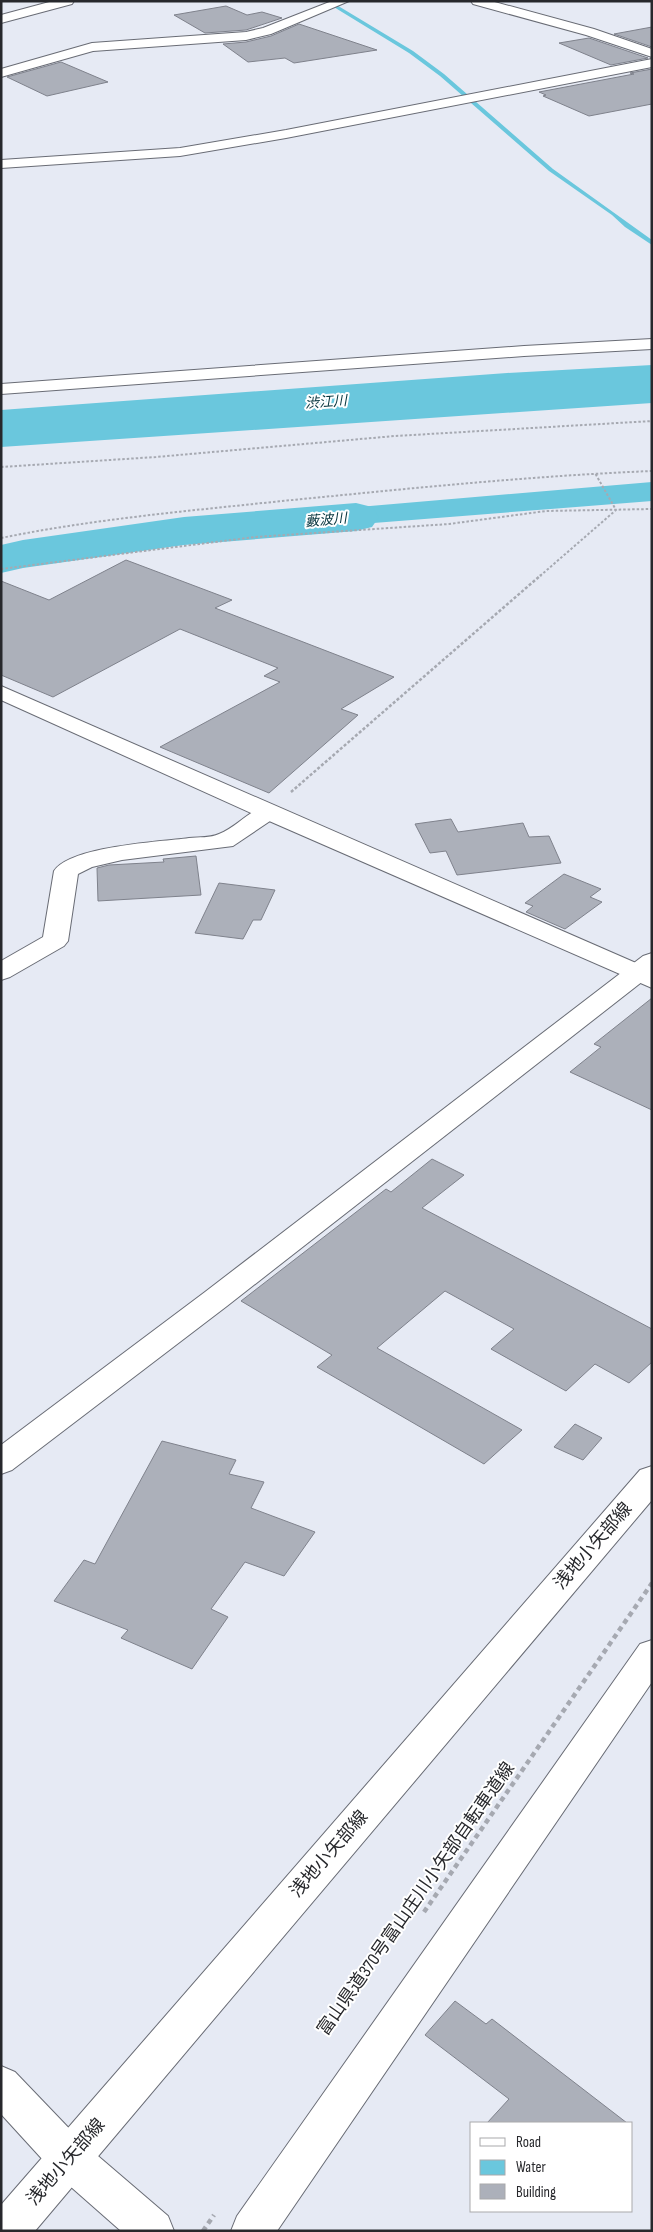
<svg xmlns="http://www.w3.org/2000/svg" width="653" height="2232" viewBox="0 0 653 2232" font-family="'Sofia Sans Condensed','Noto Sans JP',sans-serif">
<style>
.water{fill:#6ac7dd}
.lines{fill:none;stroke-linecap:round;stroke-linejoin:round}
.stream{fill:#6ac7dd;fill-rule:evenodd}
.river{fill:#6ac7dd;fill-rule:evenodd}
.building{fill:#acb0ba;stroke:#7f828c}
.street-casing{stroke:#696c75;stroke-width:2}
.secondary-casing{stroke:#696c75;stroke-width:2}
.path-far2{stroke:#a6a9b1;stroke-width:2;stroke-dasharray:2.5 2;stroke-linecap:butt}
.path-far1{stroke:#a6a9b1;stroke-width:2.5;stroke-dasharray:3 2;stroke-linecap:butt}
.path{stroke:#a6a9b1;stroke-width:4.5;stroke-dasharray:5 4;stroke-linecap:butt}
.street{fill:#fff;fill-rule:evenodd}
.secondary{fill:#fff;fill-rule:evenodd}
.labels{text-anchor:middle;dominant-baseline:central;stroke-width:4;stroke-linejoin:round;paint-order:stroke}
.far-water-label{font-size:14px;font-style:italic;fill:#08363f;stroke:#fff}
.near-street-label{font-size:18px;fill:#27282c;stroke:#fff}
</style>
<rect width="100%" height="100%" fill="#e6eaf4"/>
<!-- water -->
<path class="water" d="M652,365V403L1,447V410L507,373Z
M652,482V501L272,531L253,516Z"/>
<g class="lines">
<!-- stream -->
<path class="stream" d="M324,1H330L413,51L444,74L553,169L652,240V245L625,227L612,215L549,171L440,76L409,53Z"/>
<!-- river -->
<path class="river" d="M356,503L372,507L379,517L372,527L356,531L184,545L23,568L1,573V545L23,540L184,517Z"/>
</g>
<!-- building -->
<path class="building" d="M226,6L247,15L262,12L282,18L246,30L205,33L174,15Z
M299,24L377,50L294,63L285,58L248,62L223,44L246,42L271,36Z
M652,27V47L614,34Z
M589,38L648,58L611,65L559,43Z
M61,62L108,82L47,96L7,77Z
M652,69V104L589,116L543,96L546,95L539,92L634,74L630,73Z
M126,560L232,600L215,608L394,677L341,709L358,715L269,793L160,747L280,682L264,676L278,668L180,629L53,697L1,675V581L49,600Z
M451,819L458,832L523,823L529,837L549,836L561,863L457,875L446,851L430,853L415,824Z
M196,856L201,895L98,901L97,868L109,865L164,862L163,859Z
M564,874L601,889L590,897L602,902L565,929L526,912L533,906L525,903Z
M219,883L275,890L261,920H253L243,939L195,933Z
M652,998V1110L570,1072L601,1047L594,1044Z
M432,1159L464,1175L422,1208L652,1329V1362L629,1383L595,1364L566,1391L491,1349L514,1329L445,1291L377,1348L522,1430L484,1464L317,1367L332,1355L241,1301L386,1189L391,1192Z
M575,1424L602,1438L583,1460L554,1447Z
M162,1441L236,1460L229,1474L264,1482L251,1508L315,1532L284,1576L245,1562L211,1609L228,1617L192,1669L121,1638L128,1630L54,1601L84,1560L95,1564Z
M455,2001L486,2024L492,2019L627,2123H487L509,2099L425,2035Z"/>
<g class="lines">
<!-- street casing -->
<g class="street-casing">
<path id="street" d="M53,1H74L72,4L1,23V15Z
M332,1H349L271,34L246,40L93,51L1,77V69L92,43L246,32L263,28Z
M471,1H491L594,29L652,49V57L586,35L473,4Z
M652,339V349L524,356L1,394V384L524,346Z
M268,805L276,807L280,812L276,817L233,846L122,860L92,867L78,874L68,941L64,946L10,977L1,980V961L43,937L54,871C71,846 159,842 189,838C198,837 211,838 219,834C237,827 249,810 268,805Z
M652,953V974L227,1306L12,1470L1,1474V1445L205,1292L643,956Z
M652,1640V1682L277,2231H231L237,2216L640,1644Z
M1,2066L15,2072L84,2144L168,2216L174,2231H121L54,2172L1,2114Z"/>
</g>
<!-- secondary casing -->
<g class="secondary-casing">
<path id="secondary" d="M652,59V67L286,138L180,156L1,168V160L180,148L286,130Z
M1,686L652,970V988L260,817L1,700Z
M652,1466V1500L35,2231H1V2205L640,1470Z"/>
</g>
<!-- path-far2 -->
<path class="path-far2" d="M1,467L156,457L395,436L652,421
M1,538C94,519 188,511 282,501C405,489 528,476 652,471
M1,569L255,537L449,524L546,511L652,509
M540,576L616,510L595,473"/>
<!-- path-far1 -->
<path class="path-far1" d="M291,792L541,575"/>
<!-- path -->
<path class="path" d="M424,1912L652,1583
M203,2231L214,2215"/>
<!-- street -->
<use href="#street" class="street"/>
<!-- secondary -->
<use href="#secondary" class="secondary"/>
</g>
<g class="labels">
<!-- far-water labels -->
<g class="far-water-label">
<text transform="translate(326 402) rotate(-4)">渋江川</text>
<text transform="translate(326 520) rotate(-5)">藪波川</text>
</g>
<!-- near-street labels -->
<g class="near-street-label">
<text transform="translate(593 1546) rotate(-49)">浅地小矢部線</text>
<text transform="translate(329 1854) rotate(-49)">浅地小矢部線</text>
<text transform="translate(416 1899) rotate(-55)">富山県道370号富山庄川小矢部自転車道線</text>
<text transform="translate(66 2162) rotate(-49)">浅地小矢部線</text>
</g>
</g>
<!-- border -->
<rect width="653" height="2232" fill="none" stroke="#27282c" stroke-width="5"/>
<!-- legend -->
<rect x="470" y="2122" width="162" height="90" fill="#ffffff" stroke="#a9a9ab"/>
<rect x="480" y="2138" width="25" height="8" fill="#ffffff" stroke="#a9a9ab"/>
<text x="516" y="2147" font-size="15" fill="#27282c">Road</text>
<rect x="480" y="2160" width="25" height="15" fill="#6ac7dd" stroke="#a9a9ab"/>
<text x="516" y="2172" font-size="15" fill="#27282c">Water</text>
<rect x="480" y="2184" width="25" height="15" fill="#acb0ba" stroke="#a9a9ab"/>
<text x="516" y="2197" font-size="15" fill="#27282c">Building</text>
</svg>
